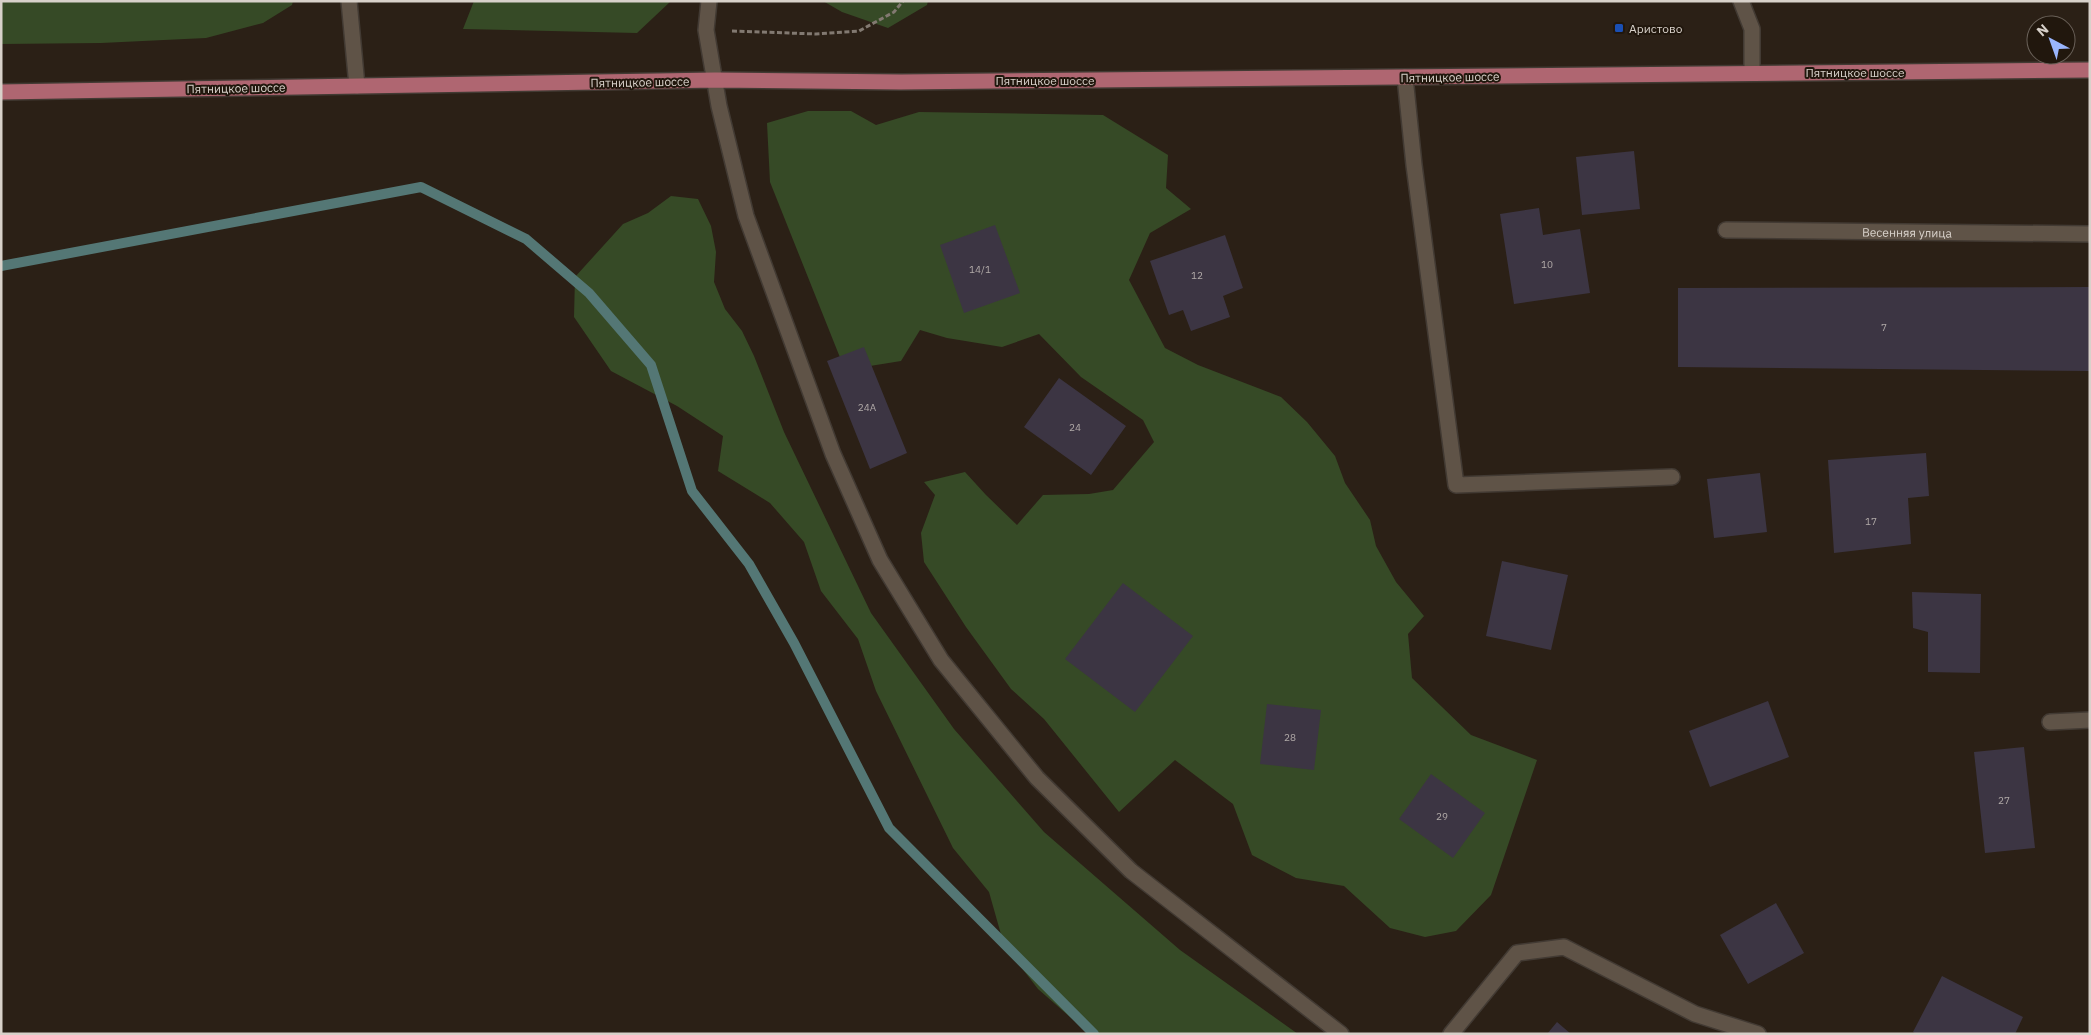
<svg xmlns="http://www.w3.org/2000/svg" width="2091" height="1035" viewBox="0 0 2091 1035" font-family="'IBM Plex Sans',sans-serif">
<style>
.green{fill:#364a26}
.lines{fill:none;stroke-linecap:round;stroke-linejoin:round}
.stream{stroke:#547775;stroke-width:10}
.building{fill:#3c3543}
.minor-casing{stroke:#423a33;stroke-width:18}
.major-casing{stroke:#423a33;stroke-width:18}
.path{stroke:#827971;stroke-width:3;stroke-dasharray:5 2.5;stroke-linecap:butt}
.minor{stroke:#5f5347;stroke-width:15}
.major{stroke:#af6671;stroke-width:15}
.transit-dot{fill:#1a4fb4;stroke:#21170d;stroke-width:2}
.labels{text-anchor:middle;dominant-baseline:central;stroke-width:4;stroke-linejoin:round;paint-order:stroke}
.number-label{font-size:10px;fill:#b1aaa8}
.poi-label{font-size:12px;fill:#d8d1ca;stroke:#21170d;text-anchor:start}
.street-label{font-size:12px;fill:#d8d1ca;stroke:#21170d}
</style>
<rect width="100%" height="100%" fill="#2b2016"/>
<!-- green -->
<path class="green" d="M1,1H293L292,5L263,23L206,38L101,43L1,44Z
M474,1H671L637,33L463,29Z
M823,1H928L927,5L888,28L842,12Z
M808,111H851L876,125L919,112L1103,115L1168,155L1166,188L1191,209L1150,233L1129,280L1165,348L1198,365L1281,397L1307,422L1335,456L1345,483L1370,520L1376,546L1396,582L1424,616L1408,634L1412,678L1471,735L1537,760L1491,895L1456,931L1425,937L1390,928L1344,886L1296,878L1252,855L1233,804L1175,760L1119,812L1044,719L1011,689L966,627L924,562L921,533L935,495L924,482L965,472L986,495L1017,525L1043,495L1089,494L1113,490L1154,442L1143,420L1081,377L1039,334L1002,347L947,338L920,330L901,361L845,370L770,182L767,123Z
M671,196L698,199L711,226L716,252L714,282L725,309L742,331L754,356L784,432L871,613L954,729L1044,832L1180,950L1298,1034H1099L1078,1024L1038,989L1004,945L989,892L953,848L876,691L858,639L821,591L804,542L770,503L718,471L723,436L677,406L611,371L574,317L575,277L623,224L648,213Z"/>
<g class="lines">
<!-- stream -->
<path class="stream" d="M1,266L421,187L526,239L589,293L651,365L692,491L749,564L794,643L889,828L1094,1034"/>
</g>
<!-- building -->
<path class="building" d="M1634,151L1640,209L1582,215L1576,157Z
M1539,208L1543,235L1580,229L1590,293L1514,304L1500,214Z
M995,225L1020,293L964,313L940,245Z
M1225,235L1243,288L1223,296L1230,317L1191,331L1183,310L1169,315L1150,261Z
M2090,287V371L1678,367V288Z
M864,347L907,453L870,469L827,361Z
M1059,378L1126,426L1091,475L1024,427Z
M1926,453L1929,496L1908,498L1911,544L1834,553L1828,460Z
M1760,473L1767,532L1714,538L1707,479Z
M1502,561L1568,575L1551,650L1486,636Z
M1123,583L1193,636L1135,712L1065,659Z
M1912,592L1981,594L1980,673L1928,672V632L1913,628Z
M1768,701L1789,757L1710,787L1689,731Z
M1267,704L1321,710L1314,770L1260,764Z
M2024,747L2035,848L1985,853L1974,752Z
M1431,774L1485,813L1453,858L1399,819Z
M1776,903L1804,953L1748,984L1720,935Z
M1942,976L2023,1017L2015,1034H1916L1913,1032Z
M1557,1022L1571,1034H1547Z"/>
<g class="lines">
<!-- minor casing -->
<g class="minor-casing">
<g id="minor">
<path d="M349,1L357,86"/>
<path d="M709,1L706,30L719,106L746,216L833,454L880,560L941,660L1037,778L1131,871L1341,1034"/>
<path d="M1741,1L1752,29V72"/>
<path d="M1405,77L1414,165L1456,485L1672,477"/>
<path id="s1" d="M1726,230L2090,234"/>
<path d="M2050,722L2090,720"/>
<path d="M1451,1034L1517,953L1564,947L1695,1014L1758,1034"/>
</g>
</g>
<!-- major casing -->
<g class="major-casing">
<path id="major" d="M1,92L715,80L901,82L2090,70"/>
</g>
<!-- path -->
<path class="path" d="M732,31L816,34L859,31L894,12L903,1"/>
<!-- minor -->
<use href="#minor" class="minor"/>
<!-- major -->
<use href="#major" class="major"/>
</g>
<!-- markers -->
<rect class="transit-dot" x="1614" y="23" width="10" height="10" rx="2.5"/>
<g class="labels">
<!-- number labels -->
<g class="number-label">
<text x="1547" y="264">10</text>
<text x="980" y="269">14/1</text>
<text x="1197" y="275">12</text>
<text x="1884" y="327">7</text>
<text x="867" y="407">24А</text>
<text x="1075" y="427">24</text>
<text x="1871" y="521">17</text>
<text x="1290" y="737">28</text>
<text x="2004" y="800">27</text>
<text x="1442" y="816">29</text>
</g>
<!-- poi labels -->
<g class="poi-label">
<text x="1629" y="28">Аристово</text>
</g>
<!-- street labels -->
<g class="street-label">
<text x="1855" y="72">Пятницкое шоссе</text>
<text transform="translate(1450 77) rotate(-1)">Пятницкое шоссе</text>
<text x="1045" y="80">Пятницкое шоссе</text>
<text transform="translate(640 82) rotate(-1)">Пятницкое шоссе</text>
<text transform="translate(236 88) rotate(-1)">Пятницкое шоссе</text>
<text stroke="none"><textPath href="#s1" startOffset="181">Весенняя улица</textPath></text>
</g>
</g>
<!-- border -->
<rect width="2091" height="1035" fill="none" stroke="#d8d1ca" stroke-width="5"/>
<!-- north arrow -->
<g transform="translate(2051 40) rotate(319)"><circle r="24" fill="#21170d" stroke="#6a6159"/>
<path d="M0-4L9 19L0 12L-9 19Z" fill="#99b5fd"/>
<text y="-8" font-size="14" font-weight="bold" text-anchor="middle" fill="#d8d1ca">N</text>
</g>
</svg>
